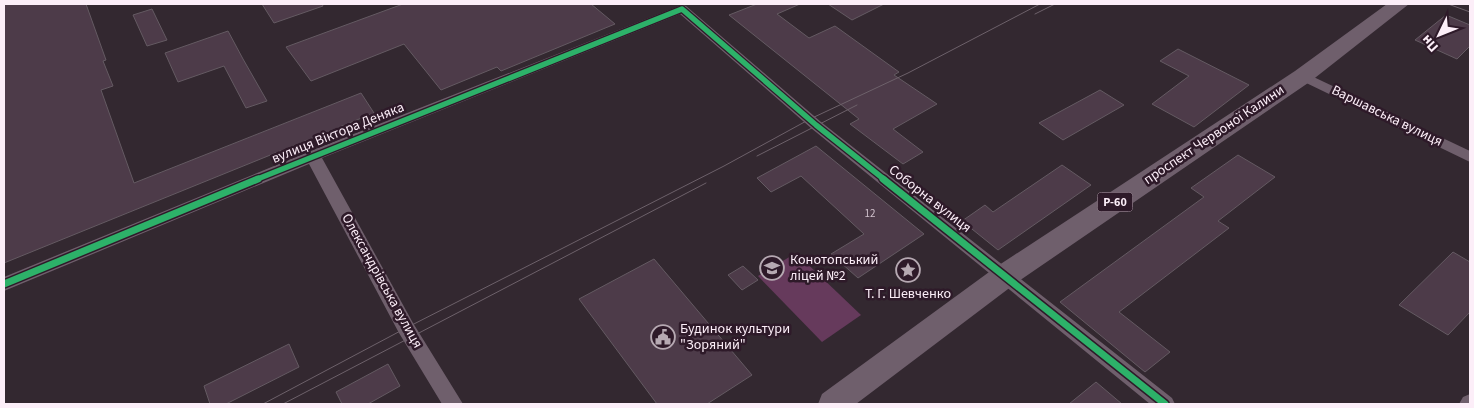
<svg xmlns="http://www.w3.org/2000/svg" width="1474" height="408" viewBox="0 0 1474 408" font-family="'Source Sans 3',sans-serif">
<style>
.green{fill:#663a5c}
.building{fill:#4d3b49;stroke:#645a62}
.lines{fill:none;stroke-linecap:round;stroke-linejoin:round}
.street{fill:#6f5f6c;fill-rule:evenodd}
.primary{fill:#6f5f6c;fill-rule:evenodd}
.tram{stroke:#6d616a;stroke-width:1}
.cycleway-far1-casing{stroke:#2e1a29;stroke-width:8}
.cycleway-casing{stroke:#2e1a29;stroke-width:10}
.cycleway-far1{stroke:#2db169;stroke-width:5.5}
.cycleway{stroke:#2db169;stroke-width:7}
.labels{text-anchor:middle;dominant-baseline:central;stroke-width:5;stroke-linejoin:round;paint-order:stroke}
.number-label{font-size:11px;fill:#d0c1cc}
.shield{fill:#2e1a29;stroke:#beaeba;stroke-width:1}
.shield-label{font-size:12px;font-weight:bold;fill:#fceef8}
.street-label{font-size:14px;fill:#fceef8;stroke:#2e1a29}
.poi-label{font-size:14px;fill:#fceef8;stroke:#2e1a29;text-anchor:start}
</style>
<rect width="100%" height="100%" fill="#332830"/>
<!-- green -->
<path class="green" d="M796,253L861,315L822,342L758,276Z"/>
<!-- building -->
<path class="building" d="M4,4H86L106,60L103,61L113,86L101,90L134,183L361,93L374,113L4,263Z
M262,4H322L323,6L274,23Z
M403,4H591L615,24L501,71L497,67L441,90L404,44L311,81L286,47Z
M757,4H800L777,14L809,38L835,26L899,72L894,75L937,104L893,129L923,152L903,164L850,124L859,119L729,15Z
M828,4H884L852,20Z
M152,9L167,40L147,46L133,15Z
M1446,15L1470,25V46L1457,59L1415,40Z
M228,31L243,59L267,101L246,108L224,66L178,82L165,53Z
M1178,49L1249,85L1194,127L1152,104L1189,76L1160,61Z
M1100,90L1124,105L1063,140L1039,123Z
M816,146L924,234L858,278L831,254L864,234L801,176L771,192L757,178Z
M1238,155L1275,177L1218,221L1229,228L1119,312L1170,352L1145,372L1060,302L1204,197L1191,188Z
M1062,165L1091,185L998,250L962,221L985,205L993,212Z
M1453,252L1470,262V312L1448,335L1399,305Z
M654,259L752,375L707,404H657L579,299Z
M743,266L758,280L742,290L728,275Z
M289,344L299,367L226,404H210L204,386Z
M388,364L400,386L368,404H342L336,392Z
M1096,382L1122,404H1069Z"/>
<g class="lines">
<!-- street -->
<path class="street" d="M682,5L686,6L821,122L1172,398L1175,404H1150L811,128L680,14L322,158L413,323L463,404H442L399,333L309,164L4,291V277L308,152Z
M1303,72L1470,151V162L1298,79L1296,76L1298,73Z
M1470,394V404H1459L1463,397Z"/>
<!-- primary -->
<path class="primary" d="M1387,4H1409L1311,81L1016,283L856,404H818L822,394L996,267L1295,71Z"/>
<!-- tram -->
<path class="tram" d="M1448,4L1470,12
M1035,14L1055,4
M757,156L857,105
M263,404L406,328L724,166L810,119L908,73L1040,4
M283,404L706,183"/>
<!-- cycleway-far1 casing -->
<g class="cycleway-far1-casing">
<path id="cycleway-far1" d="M255,180L682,9L816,125L885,180"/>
</g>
<!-- cycleway casing -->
<g class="cycleway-casing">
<path id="cycleway" d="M883,179L1165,404
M4,284L258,179"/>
</g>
<!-- cycleway-far1 -->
<use href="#cycleway-far1" class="cycleway-far1"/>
<!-- cycleway -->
<use href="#cycleway" class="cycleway"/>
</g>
<!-- icons -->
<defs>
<g id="school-ring" transform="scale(1.25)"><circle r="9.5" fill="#2e1a29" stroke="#b6a9b2" stroke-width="1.5"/><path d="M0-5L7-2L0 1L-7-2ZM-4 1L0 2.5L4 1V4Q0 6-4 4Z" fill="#b6a9b2"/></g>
<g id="sight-ring" transform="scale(1.25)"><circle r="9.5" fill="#2e1a29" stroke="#b6a9b2" stroke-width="1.5"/><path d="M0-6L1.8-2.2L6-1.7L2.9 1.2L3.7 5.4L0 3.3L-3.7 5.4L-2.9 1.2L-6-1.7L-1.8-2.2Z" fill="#b6a9b2"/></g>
<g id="civic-ring" transform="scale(1.25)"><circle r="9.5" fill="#2e1a29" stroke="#b6a9b2" stroke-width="1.5"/><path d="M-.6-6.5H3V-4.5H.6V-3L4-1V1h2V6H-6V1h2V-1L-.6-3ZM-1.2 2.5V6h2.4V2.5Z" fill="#b6a9b2"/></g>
</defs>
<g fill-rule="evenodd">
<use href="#school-ring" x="772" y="268"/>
<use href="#sight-ring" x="908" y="270"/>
<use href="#civic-ring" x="663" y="337"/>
</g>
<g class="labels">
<!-- number labels -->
<g class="number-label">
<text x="870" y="213">12</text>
</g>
<!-- shield labels -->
<rect class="shield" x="1097.5" y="192.5" width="35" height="19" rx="4"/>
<g class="shield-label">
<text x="1115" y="202">Р-60</text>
</g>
<!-- street labels -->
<g class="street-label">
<text transform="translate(1387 116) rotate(26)">Варшавська вулиця</text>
<text transform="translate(338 133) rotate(-22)">вулиця Віктора Деняка</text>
<text transform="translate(1214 135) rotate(-34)">проспект Червоної Калини</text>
<text transform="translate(930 199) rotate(38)">Соборна вулиця</text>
<text transform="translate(382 281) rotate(61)">Олександрівська вулиця</text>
</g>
<!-- poi labels -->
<g class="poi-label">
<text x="790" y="260">Конотопський<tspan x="790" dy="16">ліцей №2</tspan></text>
<text x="908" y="294" text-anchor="middle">Т. Г. Шевченко</text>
<text x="680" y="329">Будинок культури<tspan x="680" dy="16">"Зоряний"</tspan></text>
</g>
</g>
<!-- border -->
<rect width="1474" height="408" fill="none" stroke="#fceef8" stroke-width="10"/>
<!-- north arrow -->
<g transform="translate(1439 35) rotate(227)" stroke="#2e1a29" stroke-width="4" paint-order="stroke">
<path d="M0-4L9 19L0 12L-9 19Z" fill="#fceef8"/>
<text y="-8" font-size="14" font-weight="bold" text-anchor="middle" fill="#fceef8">Пн</text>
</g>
</svg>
